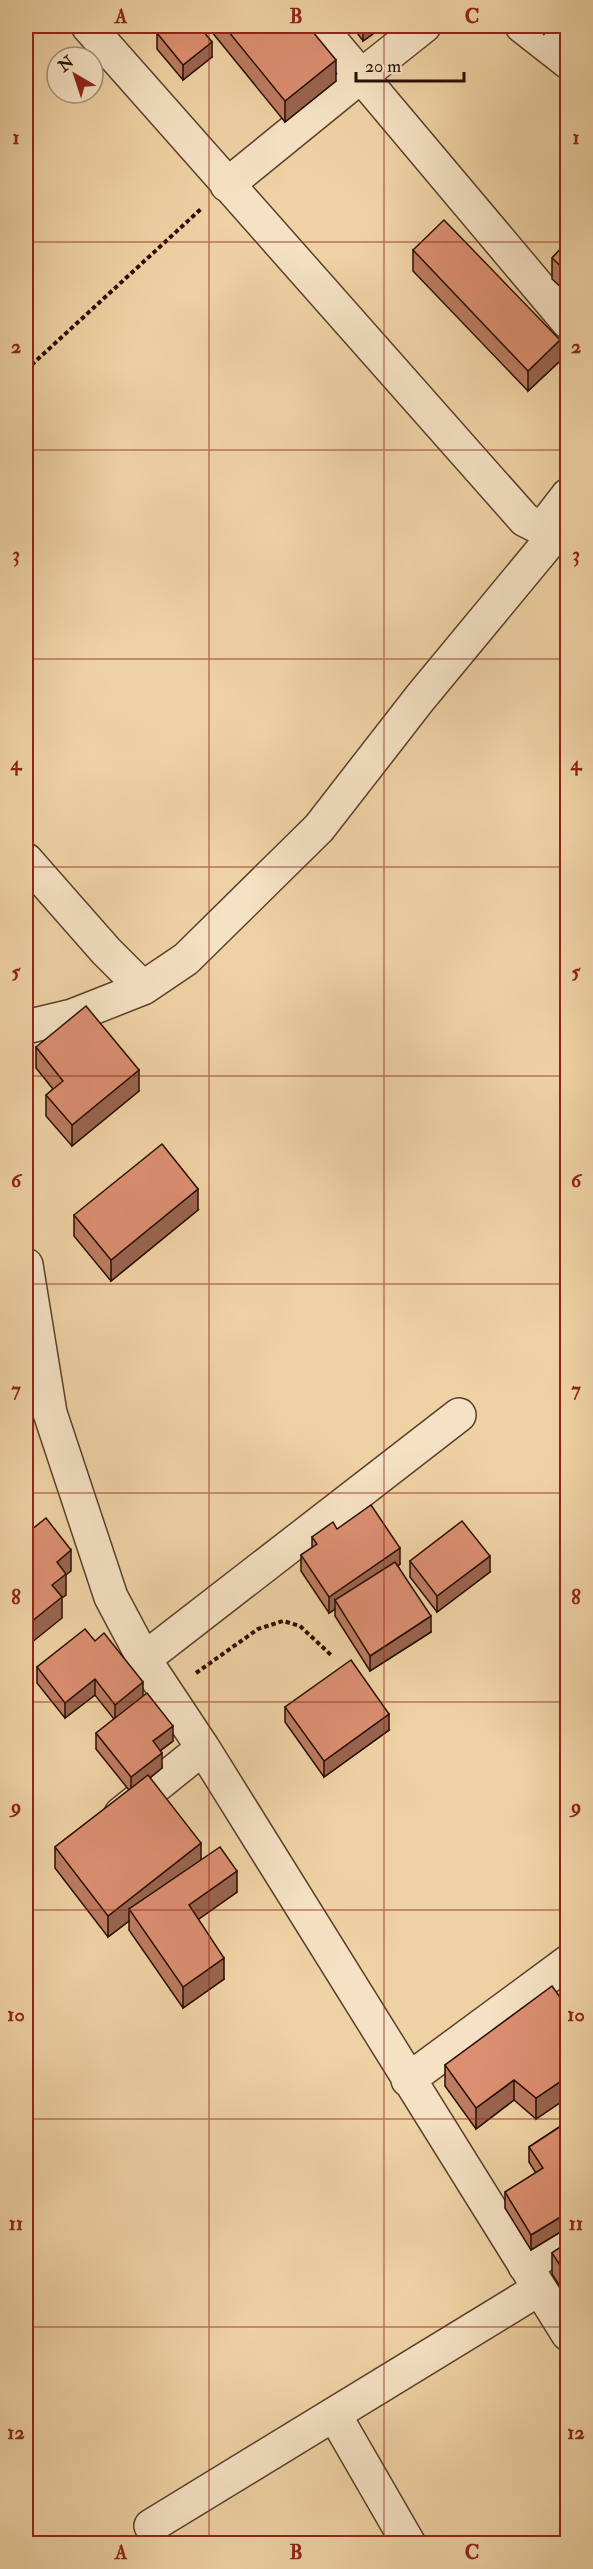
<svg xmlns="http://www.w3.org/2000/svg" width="593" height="2569" viewBox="0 0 593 2569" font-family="'IM FELL Double Pica',serif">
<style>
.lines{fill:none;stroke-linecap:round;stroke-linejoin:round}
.minor-casing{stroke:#5a3f2c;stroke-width:36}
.path{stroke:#290e04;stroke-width:4;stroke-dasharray:4.5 3;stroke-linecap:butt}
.minor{stroke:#f5e2c4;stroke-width:33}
.wall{fill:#bd7b61;stroke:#290e04;stroke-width:1.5}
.shaded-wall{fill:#9a644f;stroke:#290e04;stroke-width:1.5}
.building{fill:#dc8f71;stroke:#290e04;stroke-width:1.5}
.grid{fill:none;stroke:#8f2418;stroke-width:1.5;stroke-opacity:0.55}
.neatline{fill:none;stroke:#8f2418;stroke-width:2}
.grid-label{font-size:20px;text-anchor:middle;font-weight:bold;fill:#8f2418}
</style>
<rect width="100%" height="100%" fill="#efd2a4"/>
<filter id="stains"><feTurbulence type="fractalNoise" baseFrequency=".00333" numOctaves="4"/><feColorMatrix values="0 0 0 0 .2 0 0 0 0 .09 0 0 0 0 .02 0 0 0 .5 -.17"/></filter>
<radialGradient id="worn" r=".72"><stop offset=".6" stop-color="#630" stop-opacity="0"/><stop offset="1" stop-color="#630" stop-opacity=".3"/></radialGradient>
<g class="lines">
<!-- minor casing -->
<g class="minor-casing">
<path id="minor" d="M88,26L525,520L539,527L548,521L568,495
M319,26L361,76L424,26
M522,26L568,62
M227,185L361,76L568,322
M26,860L106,951L143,988
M26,1027L72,1016L143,988L186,959L319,828L420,698L568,519
M26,1265L50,1413L111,1597L144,1659L203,1748L568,2334
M144,1659L459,1415
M121,1814L203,1748
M408,2080L568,1962
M525,2266L568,2241
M334,2414L409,2544
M151,2526L539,2289"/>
</g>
<!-- path -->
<path class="path" d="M26,370L202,208
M196,1673L258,1629L283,1621L300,1626L331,1655"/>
<!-- minor -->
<use href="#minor" class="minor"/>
</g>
<!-- wall -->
<path class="wall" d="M207,26H308L336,81L285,122Z
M352,26H384L363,41Z
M534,26H552L544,34Z
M157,33L212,57L183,80L157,49Z
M567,242V293L552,279V258Z
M413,250L560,361L528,391L413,271Z
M36,1047L139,1091L72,1146L46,1116V1095L53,1089L36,1068Z
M198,1210L111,1281L74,1236V1215Z
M337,1529L400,1564L398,1566L431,1632L370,1671L335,1616V1609L329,1613L301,1571V1555L312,1548V1537Z
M410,1561L490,1572L437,1612L410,1577Z
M95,1641L143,1696L173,1741L160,1751L162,1768L150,1778L201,1860L237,1892L198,1919L224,1979L183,2008L129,1930V1921L108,1937L55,1868V1847L129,1790L96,1749V1733L114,1719L95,1695L65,1718L37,1683V1667Z
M285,1707L389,1730L324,1777L285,1722Z
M567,2007L536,2119L514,2100L476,2129L445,2086V2065Z
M567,2122V2228L531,2250L505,2208V2192L536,2173L529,2162V2147Z
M567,2243V2297L552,2274V2253Z"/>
<!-- shaded-wall -->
<path class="shaded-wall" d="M363,26H384L363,41Z
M544,26H552L544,34Z
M212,42V57L183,80V65Z
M336,60V81L285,122V101Z
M560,340V361L528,391V371Z
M139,1070V1091L72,1146V1125Z
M198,1189V1210L111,1281V1260Z
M400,1548V1564L339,1606L335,1600V1609L329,1613V1597Z
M71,1550V1571L66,1575V1595L62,1598V1618L26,1647V1626L52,1585L57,1562Z
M490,1556V1572L437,1612V1596Z
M431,1616V1632L370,1671V1656Z
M95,1679V1695L65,1718V1703Z
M143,1682V1698L115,1721V1705Z
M389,1714V1730L324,1777V1761Z
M173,1726V1741L153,1756V1741Z
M162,1753V1768L131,1793V1777Z
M201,1843V1864L129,1909V1921L108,1937V1916Z
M237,1871V1892L189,1926V1905Z
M224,1958V1979L183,2008V1987Z
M567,2077V2098L536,2119V2098Z
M514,2080V2100L476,2129V2108Z
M567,2213V2228L531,2250V2235Z"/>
<!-- building -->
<path class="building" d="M166,26H199L212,42L183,65L157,33Z
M224,26H308L336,60L285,101Z
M444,220L560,340L528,371L413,250Z
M567,242V272L552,258Z
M86,1006L139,1070L72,1125L46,1095L63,1081L36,1047Z
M162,1144L198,1189L111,1260L74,1215Z
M371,1505L400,1548L329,1597L301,1555L317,1544L312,1537L333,1522L337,1529Z
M46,1518L71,1550L57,1562L66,1574L52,1585L62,1597L26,1626V1534Z
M462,1521L490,1556L437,1596L410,1561Z
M395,1562L431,1616L370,1656L335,1600Z
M85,1629L95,1641L104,1633L143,1682L115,1705L95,1679L65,1703L37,1667Z
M351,1660L389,1714L324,1761L285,1707Z
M147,1693L173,1726L153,1741L162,1753L131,1777L96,1733Z
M148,1775L201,1843L108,1916L55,1847Z
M220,1847L237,1871L189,1905L224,1958L183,1987L129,1909Z
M552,1986L567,2007V2077L536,2098L514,2080L476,2108L445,2065Z
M567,2122V2213L531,2235L505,2192L543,2168L529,2147Z
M567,2243V2276L552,2253Z"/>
<!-- grid -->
<path class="grid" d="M209,26V2544M384,26V2544M26,242H568M26,450H568M26,659H568M26,867H568M26,1076H568M26,1284H568M26,1493H568M26,1702H568M26,1910H568M26,2119H568M26,2327H568"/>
<!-- margin -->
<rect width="593" height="2569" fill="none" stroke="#efd2a4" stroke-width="66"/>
<!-- north arrow -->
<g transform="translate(75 75) rotate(321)"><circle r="28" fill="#f5e2c4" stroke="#a38d77" stroke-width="1.5"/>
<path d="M0-4.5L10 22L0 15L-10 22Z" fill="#8f2418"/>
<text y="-9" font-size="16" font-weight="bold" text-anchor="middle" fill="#290e04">N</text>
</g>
<!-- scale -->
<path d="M356 72v9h108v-9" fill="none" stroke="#290e04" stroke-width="3"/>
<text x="365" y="72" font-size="18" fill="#290e04" stroke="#f5e2c4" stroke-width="4.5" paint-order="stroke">20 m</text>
<rect x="33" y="33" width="527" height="2503" class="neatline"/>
<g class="grid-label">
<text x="121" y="23">A</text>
<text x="296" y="23">B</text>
<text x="472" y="23">C</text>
<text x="16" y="144">1</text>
<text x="576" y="144">1</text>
<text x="16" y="353">2</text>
<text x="576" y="353">2</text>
<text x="16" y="561">3</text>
<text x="576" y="561">3</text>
<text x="16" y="770">4</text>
<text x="576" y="770">4</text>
<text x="16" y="978">5</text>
<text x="576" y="978">5</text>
<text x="16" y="1187">6</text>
<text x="576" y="1187">6</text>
<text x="16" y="1396">7</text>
<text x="576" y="1396">7</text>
<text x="16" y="1604">8</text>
<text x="576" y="1604">8</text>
<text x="16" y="1813">9</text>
<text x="576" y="1813">9</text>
<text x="16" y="2021">10</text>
<text x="576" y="2021">10</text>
<text x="16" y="2230">11</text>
<text x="576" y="2230">11</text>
<text x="16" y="2439">12</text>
<text x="576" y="2439">12</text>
<text x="121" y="2559">A</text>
<text x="296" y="2559">B</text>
<text x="472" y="2559">C</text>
</g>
<rect width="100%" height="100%" filter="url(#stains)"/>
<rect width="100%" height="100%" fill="url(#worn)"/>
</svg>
